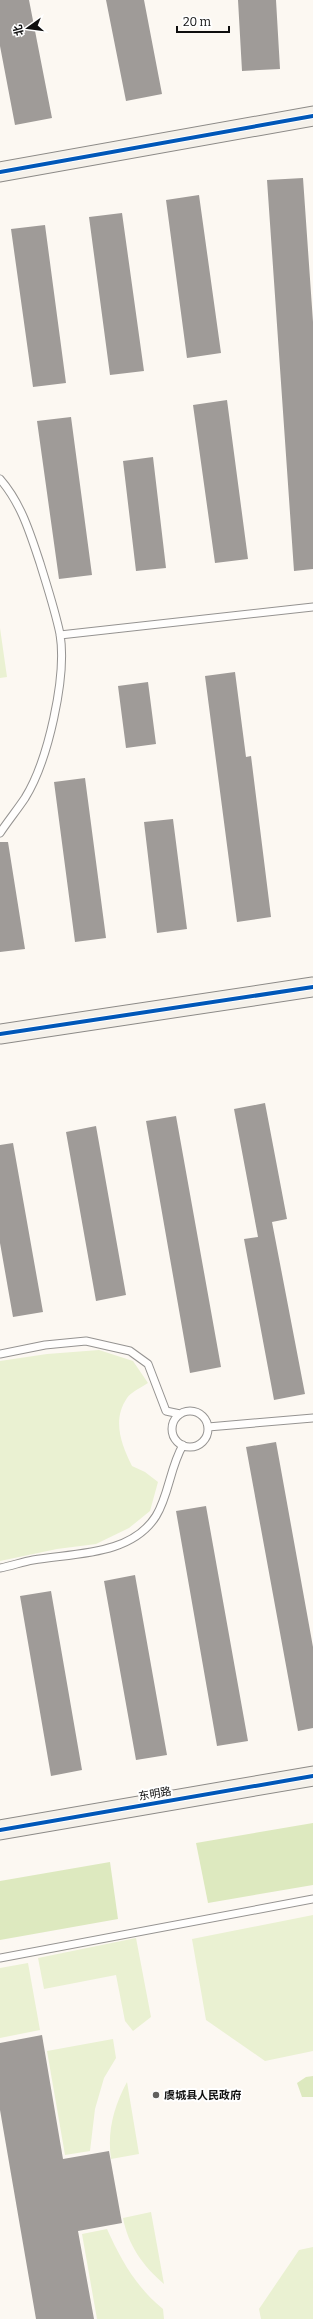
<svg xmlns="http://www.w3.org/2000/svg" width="313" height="2319" viewBox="0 0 313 2319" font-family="Bitter,'Noto Sans SC',serif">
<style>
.green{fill:#eaf1d2}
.forest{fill:#dde9bf}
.building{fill:#9f9b98}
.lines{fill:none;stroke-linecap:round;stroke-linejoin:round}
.lane-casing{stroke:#959391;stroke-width:9}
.secondary-casing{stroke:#8c8a87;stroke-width:21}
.lane{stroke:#fffefd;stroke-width:7}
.secondary{stroke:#f5f1ea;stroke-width:19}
.cycleway-casing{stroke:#fff;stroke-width:6}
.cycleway{stroke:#0057b8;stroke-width:4}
.poi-dot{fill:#61605e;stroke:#fff;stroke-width:1.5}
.labels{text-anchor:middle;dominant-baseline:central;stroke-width:4;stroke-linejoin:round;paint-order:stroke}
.street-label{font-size:11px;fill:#0e0e0e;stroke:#fff}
.poi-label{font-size:11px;font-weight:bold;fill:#0e0e0e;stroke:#fff;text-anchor:start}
</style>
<rect width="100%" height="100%" fill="#fcf8f2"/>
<!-- green -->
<path class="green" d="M0,628L7,677L0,678Z
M99,1350L133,1361L148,1383C142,1387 131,1392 127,1398C112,1420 121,1444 132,1466L145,1472L158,1482L150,1511L129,1528L96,1544L57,1549L0,1561V1361L47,1354Z
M313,1915V2051L265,2061L206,2020L192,1939Z
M136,1938L151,2017L133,2031L125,2021L116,1975L44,1989L38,1958Z
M28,1963L40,2030L0,2038V1968Z
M113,2039L116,2058L104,2078L95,2109L90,2151L65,2155L47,2051Z
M127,2082L139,2154L111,2159C107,2131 114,2106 127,2082Z
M151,2212L164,2284C143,2266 128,2245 123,2218Z
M107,2229C121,2260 136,2287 163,2309L164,2319H97L82,2234Z
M313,2247V2319H261L259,2309L299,2250Z"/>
<!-- forest -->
<path class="forest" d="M313,1823V1885L208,1903L196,1843Z
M110,1862L118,1919L0,1940V1881Z
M313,2076V2097H302L297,2083L306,2077Z"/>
<!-- building -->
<path class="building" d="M0,0H29L52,118L15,125L0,46Z
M106,0H144L162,94L126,101Z
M238,0H276L280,69L242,71Z
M303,178L313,322V569L294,571L267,180Z
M199,195L221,353L187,358L166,200Z
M122,213L144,371L110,375L89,217Z
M45,225L66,383L33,387L11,229Z
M227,400L248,559L215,563L193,405Z
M71,417L92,575L59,579L37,421Z
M153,457L166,568L136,571L123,461Z
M235,672L246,757L251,756L271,917L237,922L205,676Z
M148,682L156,744L126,748L118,686Z
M85,778L106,938L75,942L54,782Z
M173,819L187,929L157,933L144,822Z
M0,842H8L25,949L0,952Z
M265,1103L287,1219L272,1222L305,1394L274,1400L244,1239L258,1237L234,1109Z
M176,1116L221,1367L190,1373L146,1121Z
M96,1126L126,1295L96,1301L66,1132Z
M13,1143L43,1312L13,1317L0,1243V1145Z
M276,1442L313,1647V1728L298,1731L246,1447Z
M206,1506L248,1741L217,1746L176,1511Z
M135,1575L167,1755L136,1760L104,1581Z
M51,1591L82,1770L51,1776L20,1596Z
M42,2035L63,2159L109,2151L122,2223L78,2231L94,2319H36L0,2110V2043Z"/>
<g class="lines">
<!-- lane casing -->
<g class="lane-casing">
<path id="lane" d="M0,479C21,503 30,533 40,563C47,586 55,610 60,634C67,677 48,761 25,798C17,810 8,821 0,833
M60,635L313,607
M0,1354L45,1345L86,1341L130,1351L148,1364L166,1411L180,1414
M172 1429a18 18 0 1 1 36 0a18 18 0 1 1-36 0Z
M208,1427L313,1418
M0,1568C11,1566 22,1562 33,1560C73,1553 131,1556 156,1516C169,1495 170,1467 183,1445
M0,1958L313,1899"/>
</g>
<!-- secondary casing -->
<g class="secondary-casing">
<path id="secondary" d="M0,172L313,116
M0,1034L313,987
M0,1830L313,1776"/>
</g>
<!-- lane -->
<use href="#lane" class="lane"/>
<!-- secondary -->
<use href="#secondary" class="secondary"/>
<!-- cycleway casing -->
<g class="cycleway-casing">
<path id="cycleway" d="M0,172L313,116
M0,1034L313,987
M0,1830L313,1776"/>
</g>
<!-- cycleway -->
<use href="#cycleway" class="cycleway"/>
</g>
<!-- markers -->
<circle class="poi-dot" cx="156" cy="2095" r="4"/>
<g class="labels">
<!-- street labels -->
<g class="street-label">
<text transform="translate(155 1794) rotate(-10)">东明路</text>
</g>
<!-- poi labels -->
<g class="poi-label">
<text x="164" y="2095">虞城县人民政府</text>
</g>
</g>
<!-- north arrow -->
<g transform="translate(28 28) rotate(256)" stroke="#ffffff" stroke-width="3" paint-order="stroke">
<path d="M0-3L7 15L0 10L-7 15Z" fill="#0e0e0e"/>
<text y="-6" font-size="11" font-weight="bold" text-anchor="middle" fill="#0e0e0e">北</text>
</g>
<!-- scale -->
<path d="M177 26v6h52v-6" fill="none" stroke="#0e0e0e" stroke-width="2"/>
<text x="183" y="26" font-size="12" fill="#0e0e0e" stroke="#ffffff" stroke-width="3" paint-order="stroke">20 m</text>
</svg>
